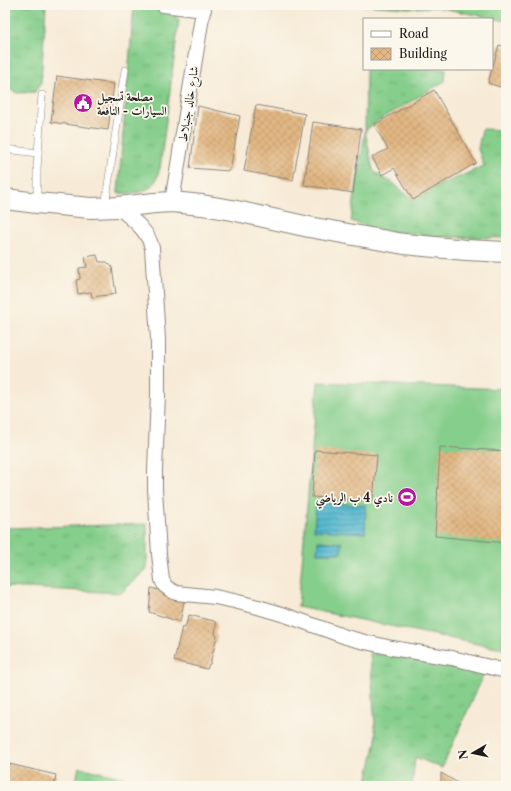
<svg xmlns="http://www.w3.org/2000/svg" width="511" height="791" viewBox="0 0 511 791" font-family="'Libre Caslon Text',Amiri,serif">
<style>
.grass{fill:url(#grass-tufts);stroke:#507554}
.pitch{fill:#85ce8b;stroke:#507554}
.water{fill:url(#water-rules);stroke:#366975}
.building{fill:url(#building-cross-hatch)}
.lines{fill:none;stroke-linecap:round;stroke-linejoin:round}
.lane-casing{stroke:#8a847a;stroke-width:8}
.street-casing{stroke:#8a847a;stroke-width:16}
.secondary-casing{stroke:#8a847a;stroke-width:22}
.lane{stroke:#fff;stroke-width:7}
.street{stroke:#fff;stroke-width:14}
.secondary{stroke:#fff;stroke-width:20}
.labels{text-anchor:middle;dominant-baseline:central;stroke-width:3.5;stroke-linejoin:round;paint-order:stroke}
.poi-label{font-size:12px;font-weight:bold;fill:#1c1c1c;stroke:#fbf7ec;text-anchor:start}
.street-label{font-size:12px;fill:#1c1c1c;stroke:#fbf7ec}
</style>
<defs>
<pattern id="grass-tufts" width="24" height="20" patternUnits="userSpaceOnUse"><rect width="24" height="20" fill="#85ce8b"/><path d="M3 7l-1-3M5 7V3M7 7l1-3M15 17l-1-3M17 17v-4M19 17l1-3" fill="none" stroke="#72b077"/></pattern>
<pattern id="water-rules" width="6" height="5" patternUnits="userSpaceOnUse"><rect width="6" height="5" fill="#4fb6ce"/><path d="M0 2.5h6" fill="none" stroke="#4193a6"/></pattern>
<pattern id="building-cross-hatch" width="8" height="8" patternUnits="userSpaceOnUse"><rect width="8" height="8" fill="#e2b783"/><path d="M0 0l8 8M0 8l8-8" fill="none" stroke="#c19d71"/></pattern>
</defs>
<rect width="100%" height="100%" fill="#fbf7ec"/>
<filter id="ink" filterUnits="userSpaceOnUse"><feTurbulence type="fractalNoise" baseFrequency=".025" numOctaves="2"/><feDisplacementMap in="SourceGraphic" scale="8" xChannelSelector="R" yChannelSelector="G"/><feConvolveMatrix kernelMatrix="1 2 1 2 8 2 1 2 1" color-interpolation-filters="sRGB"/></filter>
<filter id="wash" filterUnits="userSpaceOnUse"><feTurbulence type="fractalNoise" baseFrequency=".012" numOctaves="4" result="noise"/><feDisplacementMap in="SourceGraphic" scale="16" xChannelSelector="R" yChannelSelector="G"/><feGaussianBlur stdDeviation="0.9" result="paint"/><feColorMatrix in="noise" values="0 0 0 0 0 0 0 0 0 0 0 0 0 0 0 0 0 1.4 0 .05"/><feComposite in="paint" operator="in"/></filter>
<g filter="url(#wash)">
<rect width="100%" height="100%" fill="#f7ebd7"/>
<!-- grass -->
<path class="grass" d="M5,5H46L41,82L35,92L17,93L5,87Z
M134,5H150L169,9L179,20L160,168C158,173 157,180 154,184C145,194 130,194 118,193Z
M362,5H506V21L437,7L409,8Z
M366,69H446L445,81L376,122L365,131L373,170L384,179L391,181L413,200L431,189L484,166L478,149L482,129L506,130V238L442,237L375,229L351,221L365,131Z
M147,524V569L121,593L5,587V528Z
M370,651L484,674L442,768L415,757L412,786H366L376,741Z
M79,767L137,781L135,786H75Z"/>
<!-- pitch -->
<path class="pitch" d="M318,382L506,389V605L502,649L298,607Z"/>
<!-- water -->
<path class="water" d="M316,503L366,505L365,533L314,530Z
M318,541L342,543L341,553H317Z"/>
<g id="blocks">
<!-- building -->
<path class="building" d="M499,45L506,47V89L488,83Z
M57,76L114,84L108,130L51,122Z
M434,90L476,163L413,200L394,168L382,175L372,157L388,149L374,125Z
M256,105L305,114L293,180L244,171Z
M198,106L240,116L230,171L190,168Z
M313,122L361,129L353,193L304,185Z
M97,255L99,262H107L112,267L116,294L92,297L91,292L78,294L76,280L80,279L79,268L87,267L85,257Z
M440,447L506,451V543L435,536Z
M315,450L377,455L373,501L312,497Z
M151,588L185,597L180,622L149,612Z
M189,615L214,621L216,623V627L215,634L217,636L210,664H209L207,669L174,661L182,627L185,628Z
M5,763L56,775L54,786H5Z
M441,773L463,786H437L441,781Z"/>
</g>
</g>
<g filter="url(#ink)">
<use href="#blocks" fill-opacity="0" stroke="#8a847a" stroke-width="1"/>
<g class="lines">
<!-- lane casing -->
<g class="lane-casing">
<path id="lane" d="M5,149L38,153
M37,201V169L42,95
M105,206L125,70"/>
</g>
<!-- street casing -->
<g class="street-casing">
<path id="street" d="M163,5L204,10
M172,202L188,102L204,5
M118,207C132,219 148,230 152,248L158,339V394L155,470V490L159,554L162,580L165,586L169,589L176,593L215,597L234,601L258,607L285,615L346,637L361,641L392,648L452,658L506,671"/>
</g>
<!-- secondary casing -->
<g class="secondary-casing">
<path id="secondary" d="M5,199L37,203L91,208L118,207L155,203L172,202L202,205L232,210L309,227L404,244L466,250L506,252"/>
</g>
<!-- lane -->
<use href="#lane" class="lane"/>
<!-- street -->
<use href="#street" class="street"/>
<!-- secondary -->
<use href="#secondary" class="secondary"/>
</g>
</g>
<!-- icons -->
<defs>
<g id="civic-disc" transform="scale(1)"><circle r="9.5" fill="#b5179e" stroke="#fbf7ec"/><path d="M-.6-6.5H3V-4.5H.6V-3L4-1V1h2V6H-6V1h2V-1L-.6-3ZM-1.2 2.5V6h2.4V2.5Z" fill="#fff"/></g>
<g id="stadium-disc" transform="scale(1)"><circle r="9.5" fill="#b5179e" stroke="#fbf7ec"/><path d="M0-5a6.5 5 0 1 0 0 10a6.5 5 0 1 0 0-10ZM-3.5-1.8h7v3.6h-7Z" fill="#fff"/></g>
</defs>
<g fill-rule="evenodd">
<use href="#civic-disc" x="83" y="103"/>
<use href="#stadium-disc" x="407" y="497"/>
</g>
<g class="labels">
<!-- poi labels -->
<g class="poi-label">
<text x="97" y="96">مصلحة تسجيل<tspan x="97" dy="14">السيارات - النافعة</tspan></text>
<text x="393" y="497" text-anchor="end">نادي 4 ب الرياضي</text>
</g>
<!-- street labels -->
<g class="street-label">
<text transform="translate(188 104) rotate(-81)">شارع خالد جنبلاط</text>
</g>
</g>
<!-- margin -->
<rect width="511" height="791" fill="none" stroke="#fbf7ec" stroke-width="20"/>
<!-- legend -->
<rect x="363" y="18" width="130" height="52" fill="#fbf7ec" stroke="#a29f99"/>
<rect x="371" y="31" width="20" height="6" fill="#ffffff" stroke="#a29f99"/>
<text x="399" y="38" font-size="12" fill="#1c1c1c">Road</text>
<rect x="371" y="48" width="20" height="12" fill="url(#building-cross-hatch)" stroke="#a29f99"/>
<text x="399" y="58" font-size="12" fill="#1c1c1c">Building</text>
<!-- north arrow -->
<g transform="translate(473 753) rotate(261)" stroke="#fbf7ec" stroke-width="3" paint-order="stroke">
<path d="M0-3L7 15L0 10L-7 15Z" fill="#1c1c1c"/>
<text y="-6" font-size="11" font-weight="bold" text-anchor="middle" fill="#1c1c1c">N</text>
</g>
</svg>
